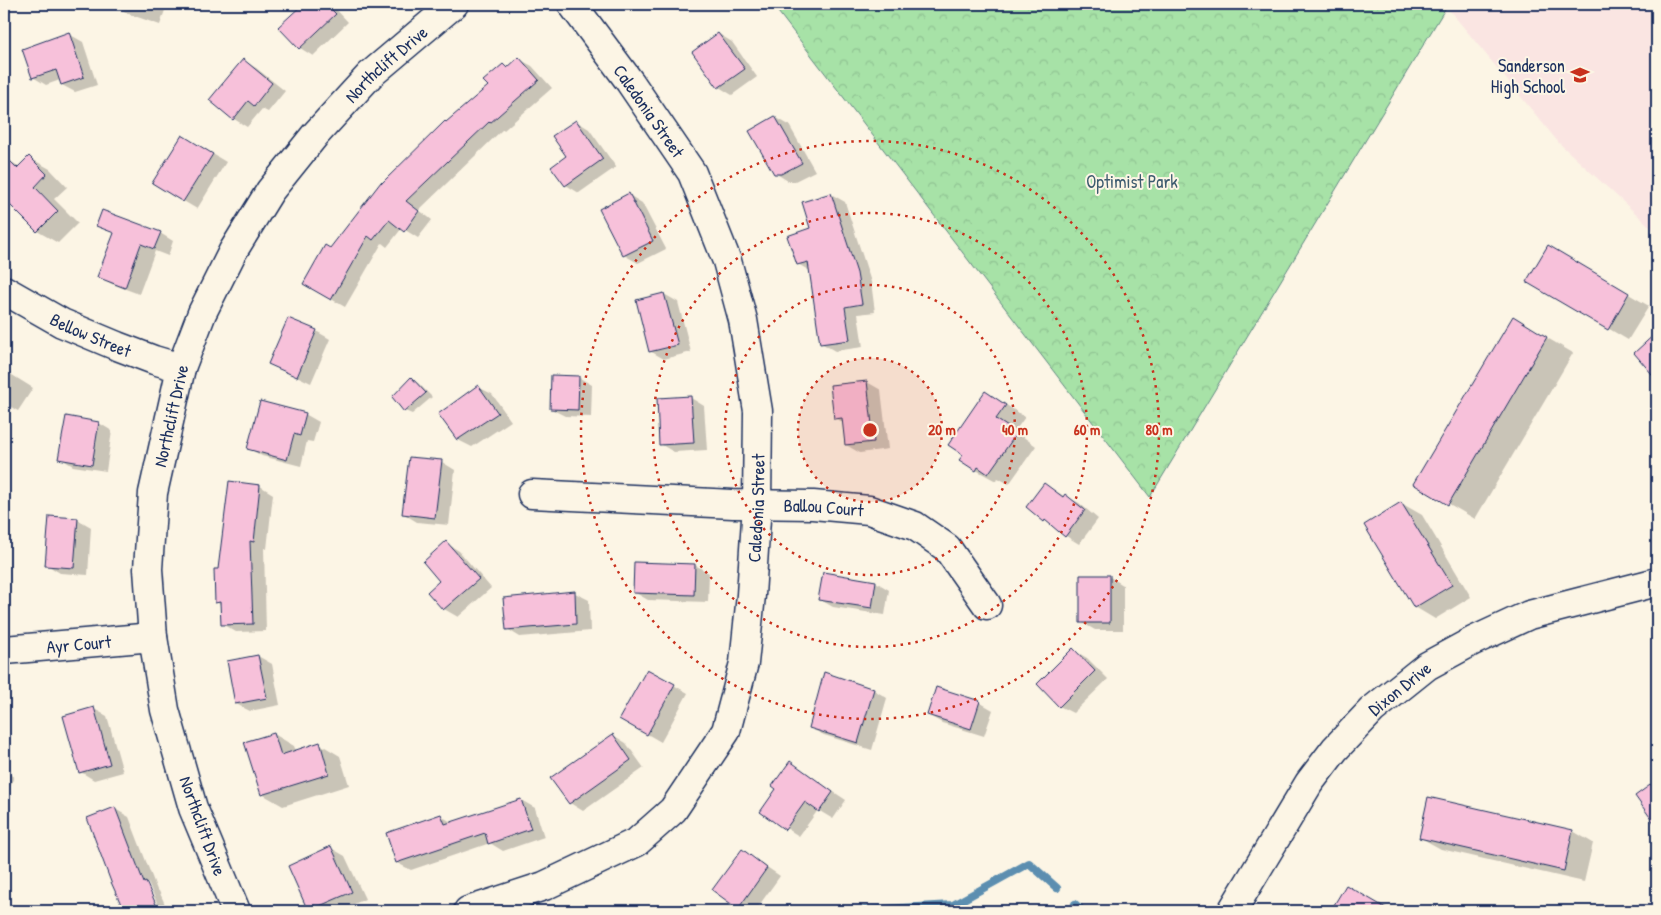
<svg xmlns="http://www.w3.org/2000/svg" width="1661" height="915" viewBox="0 0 1661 915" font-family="'Patrick Hand',sans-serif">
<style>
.built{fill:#fae5e2}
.park{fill:url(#park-crowns);stroke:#618882}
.shadow{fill:#0003}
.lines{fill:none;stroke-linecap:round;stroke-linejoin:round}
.stream{stroke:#5b8eb0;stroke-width:8}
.building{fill:#f7c1da;stroke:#1b2f5e}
.minor-casing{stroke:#1b2f5e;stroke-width:31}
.minor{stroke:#fcf5e5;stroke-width:28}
.ring{fill:none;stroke:#c8321e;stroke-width:2.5;stroke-dasharray:2.5 5}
.labels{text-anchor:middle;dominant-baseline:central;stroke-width:4;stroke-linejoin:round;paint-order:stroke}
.street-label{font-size:18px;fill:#1b2f5e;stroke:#fcf5e5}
.poi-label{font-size:18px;fill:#1b2f5e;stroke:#fcf5e5;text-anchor:end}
.park-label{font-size:18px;fill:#3e5c70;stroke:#fcf5e5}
.centre{fill:#c8321e;stroke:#fcf5e5;stroke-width:2.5}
.ring-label{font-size:15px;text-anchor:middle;font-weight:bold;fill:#c8321e;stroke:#fcf5e5;stroke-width:4;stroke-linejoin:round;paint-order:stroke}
</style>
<defs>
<pattern id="park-crowns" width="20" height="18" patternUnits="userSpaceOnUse" patternTransform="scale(1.25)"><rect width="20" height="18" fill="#a7e2a7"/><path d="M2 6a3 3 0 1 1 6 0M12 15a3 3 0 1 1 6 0" fill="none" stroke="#8fc292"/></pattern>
</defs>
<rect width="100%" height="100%" fill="#fcf5e5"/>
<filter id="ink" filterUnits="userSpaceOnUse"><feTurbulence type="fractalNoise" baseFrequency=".02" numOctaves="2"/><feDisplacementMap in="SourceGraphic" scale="10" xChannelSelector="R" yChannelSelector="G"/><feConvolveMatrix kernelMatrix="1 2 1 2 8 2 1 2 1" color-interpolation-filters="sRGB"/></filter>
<g filter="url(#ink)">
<!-- built -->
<path class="built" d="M1448,4H1657V233L1559,143L1446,6Z"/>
<!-- park -->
<path class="park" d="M772,4H1448L1150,497Z"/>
<!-- shadow -->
<path class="shadow" d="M116,4H167L160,25L129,14L115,6Z
M304,4H331L348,22L313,56L300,48L280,27Z
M69,34L83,42L97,85L75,92L62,85L60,80L46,85L33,77Z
M719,34L732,42L757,77L732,95L719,87Z
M519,59L532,66L552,88L504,130L503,129L419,210L432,220L418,238L402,228L387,247L382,243L345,307L305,284L383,184L490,86L503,65L508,68Z
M243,60L256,68L285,91L268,112L262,109L247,127L234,119Z
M775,117L789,125L815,171L795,181H788L775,173Z
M576,121L589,129L616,167L579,193L566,185L567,156Z
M196,144L226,162L197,209L153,183Z
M30,158L50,169L67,187L54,199L78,223L58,243L37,231L4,197V162L6,159L20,167Z
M831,194L845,202L871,282L875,312L858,314L863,347L835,351L821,343L810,271L798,264L812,229Z
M629,195L642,203L666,249L638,263L624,255Z
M98,225L160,233L173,241L168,256L155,251L139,294L112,284L99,277L115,234Z
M1548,247L1649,306L1628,340L1528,281Z
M664,294L678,302L691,352L664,359L650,351Z
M1513,318L1573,353L1475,519L1415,484Z
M316,331L330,339L311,383L270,363Z
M4,370L33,388L18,411L4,403Z
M578,377L592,385L591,417L565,416L551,409Z
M412,379L418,383L432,397L412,414L405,411Z
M867,382L881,390L888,449L860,453L846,445L844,423L835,418Z
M478,387L492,394L511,421L472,447L458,440L440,415Z
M986,392L1025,417L1015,431L1036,446L1009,484L998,478L996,481L976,470L964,455Z
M691,398L704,406L707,450L674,452L660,444Z
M305,414L319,422L313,442L307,441L301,466L262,456L248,448Z
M67,418L99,423L112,431L106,471L73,466L60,458Z
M411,458L442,462L455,470L449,525L417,522L404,514Z
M230,483L260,486L273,494L267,549L264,548L266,631L236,632L222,624V605L216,602Z
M1044,484L1065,497L1066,496L1079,503L1098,519L1079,544L1066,536L1027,507Z
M1401,503L1422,515L1471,597L1435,619L1415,607Z
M77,519L91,527L88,575L60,573L47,565Z
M446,543L459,551L491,588L458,617L444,609L429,592L441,581Z
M635,563L695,565L709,573L708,602L648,600L634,592Z
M1110,577L1123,585V630H1095L1081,622Z
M876,582L889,590L885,615L833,607L819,599Z
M575,593L589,600L590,631L520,637L507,629L504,599Z
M1073,650L1087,658L1108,679L1073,713L1059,706Z
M258,656L272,664L280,705L250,711L236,704Z
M648,671L688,693L661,742L621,719Z
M874,690L887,698L872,750L824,735L810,728Z
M979,702L993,710L984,736L942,723L928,715Z
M94,709L107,716L123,772L94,780L81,772Z
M274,734L294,746L296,751L320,744L340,756L349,785L283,806L262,794Z
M613,735L626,743L644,768L583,811L570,803L552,778Z
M790,763L846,800L833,819L818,810L799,836L786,828L778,788Z
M4,771L14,777L4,801Z
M1429,799L1573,831L1593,843L1584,882L1441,849L1421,838Z
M521,800L535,808L544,837L503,851L490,843L411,870L397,863L388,834L441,816L453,823Z
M115,809L129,817L157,890L159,891L168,911H161L148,883H145L158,911H126L112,882Z
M331,848L345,856L365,899L339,911H309L290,867Z
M743,851L780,876L755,911H745L739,907Z
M664,906L672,911H655Z"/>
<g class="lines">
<!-- stream -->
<path class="stream" d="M1075,904L1083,911
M848,911L953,905L1029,863L1057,888"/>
</g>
<!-- building -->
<path class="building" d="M303,4H326L336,14L299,49L278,27Z
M69,32L84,77L61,85L56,70L32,78L22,49Z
M718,33L745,69L718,88L692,52Z
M519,57L539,80L490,123L489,122L406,201L419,211L404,232L389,220L373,240L368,236L331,300L303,284L325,245L330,248L381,182L382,183L445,121L446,122L488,86L483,81L503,64L507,68Z
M243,59L272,83L254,106L248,101L233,120L209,100Z
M775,116L802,163L781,174H774L749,131Z
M576,120L603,159L565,186L551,167L566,156L552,136Z
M182,135L213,154L183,202L152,183Z
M4,155L17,168L29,156L47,174L35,187L58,211L37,232L4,199Z
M629,193L653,241L623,256L599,209Z
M831,193L857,273L862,304L845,307L850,340L820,344L808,262L797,265L787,236L810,228L802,202Z
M102,210L161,232L154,249L141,244L125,288L97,277L114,233L96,226Z
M1548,245L1629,293L1608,330L1526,282Z
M664,293L678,345L649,352L636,300Z
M1513,316L1547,337L1448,505L1413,484Z
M288,318L317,330L297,377L268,364Z
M1657,332V380L1634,353Z
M551,375L579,376L578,410L550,409Z
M411,377L426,393L404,412L392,397Z
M867,381L874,442L845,445L842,418L834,419L830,385Z
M478,385L498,413L457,440L438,414Z
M985,391L1006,405L996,419L1017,433L988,474L978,467L976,471L959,460L963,455L948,445Z
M691,396L694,443L659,445L657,398Z
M260,401L306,413L300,436L294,434L287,460L247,449Z
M66,416L99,422L92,465L58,459Z
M409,457L442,460L435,518L402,514Z
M229,481L260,485L254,542L250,541L253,624L221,625L220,602L215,603L214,569H218Z
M1044,483L1063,497L1065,494L1085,510L1065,537L1045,520L1044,522L1026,507Z
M1401,502L1452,585L1414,608L1364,525Z
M49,516L78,518L74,568L45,566Z
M446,541L479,579L443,610L427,592L439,581L423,562Z
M634,562L695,564L694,595L633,593Z
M823,572L876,581L872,608L818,600Z
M1080,575H1110V623H1080Z
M575,591L576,624L506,630L503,598Z
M1073,648L1095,671L1059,707L1037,684Z
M258,655L267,698L235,704L227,661Z
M647,669L675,684L647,735L619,719Z
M824,672L874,689L858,743L809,728Z
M936,687L980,701L971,729L927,715Z
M94,707L110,764L79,773L63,716Z
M274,733L281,755L320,742L329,774L261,795L244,742Z
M613,734L631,760L569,804L550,778Z
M790,761L833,792L819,812L805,802L785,830L760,812L776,789L772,786Z
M1657,780V827L1635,796Z
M1428,797L1573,830L1564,871L1419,838Z
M521,799L531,829L488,844L485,833L396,863L386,833L441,814L445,824Z
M115,807L144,883L146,882L159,911H124L111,882L87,818Z
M331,846L352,892L308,911L288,866Z
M742,849L767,868L738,909L712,890Z
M1346,885L1391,911H1344L1334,905Z"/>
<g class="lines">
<!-- minor casing -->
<g class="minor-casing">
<g id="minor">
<path id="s1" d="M4,290L62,323L117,346L154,360L181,368"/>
<path id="s2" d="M532,494L733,504L813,505L869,510L915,526L947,548L987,605"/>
<path id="s3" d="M5,650L153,637"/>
<path id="s4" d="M236,911L193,808L165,710L153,637L148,569L153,493L181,368L202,313L233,251L270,191L315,135L370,75L454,4"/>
<path id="s5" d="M468,911L544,886L637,842L673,810L726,731L744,663L751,595L757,504L758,411L743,320L727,261L692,173L630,82L572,4"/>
<path id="s6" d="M1232,911L1309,783L1335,749L1372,710L1427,666L1473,641L1529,615L1657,582"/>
</g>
</g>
<!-- minor -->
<use href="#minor" class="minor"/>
</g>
</g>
<!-- distance rings -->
<circle cx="870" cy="430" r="72" fill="#c8321e" fill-opacity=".12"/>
<g class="ring">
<circle cx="870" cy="430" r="72"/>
<circle cx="870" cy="430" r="145"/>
<circle cx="870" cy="430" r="217"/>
<circle cx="870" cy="430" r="289"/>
</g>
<!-- icons -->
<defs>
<g id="school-bare" transform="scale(1.5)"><path d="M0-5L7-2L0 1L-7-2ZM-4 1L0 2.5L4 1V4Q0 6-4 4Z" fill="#c8321e" stroke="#fcf5e5" stroke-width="2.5" paint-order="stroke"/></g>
</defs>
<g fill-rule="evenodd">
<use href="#school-bare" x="1580" y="75"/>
</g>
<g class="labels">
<!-- street labels -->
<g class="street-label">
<text stroke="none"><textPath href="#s4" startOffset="931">Northclift Drive</textPath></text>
<text transform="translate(649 111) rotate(55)">Caledonia Street</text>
<text stroke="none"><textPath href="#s1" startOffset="98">Bellow Street</textPath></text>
<text stroke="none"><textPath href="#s4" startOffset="511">Northclift Drive</textPath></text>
<text stroke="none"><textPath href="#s5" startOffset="552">Caledonia Street</textPath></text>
<text stroke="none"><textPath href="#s2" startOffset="292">Ballou Court</textPath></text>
<text stroke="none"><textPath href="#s3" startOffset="74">Ayr Court</textPath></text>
<text stroke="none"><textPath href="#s6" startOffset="281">Dixon Drive</textPath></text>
<text transform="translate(203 826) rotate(70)">Northclift Drive</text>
</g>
<!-- poi labels -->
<g class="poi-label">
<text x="1565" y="65">Sanderson<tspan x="1565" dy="21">High School</tspan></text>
</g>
<!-- park labels -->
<g class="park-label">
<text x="1132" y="181">Optimist Park</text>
</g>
</g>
<circle cx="870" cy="430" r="8" class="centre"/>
<g class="ring-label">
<text x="942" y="435">20 m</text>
<text x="1015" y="435">40 m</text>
<text x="1087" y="435">60 m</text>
<text x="1159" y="435">80 m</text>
</g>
<!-- margin -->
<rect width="1661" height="915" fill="none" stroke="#fcf5e5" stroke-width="20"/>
<rect x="10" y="10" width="1641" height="895" fill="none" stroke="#1b2f5e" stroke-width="2" filter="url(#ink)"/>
</svg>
